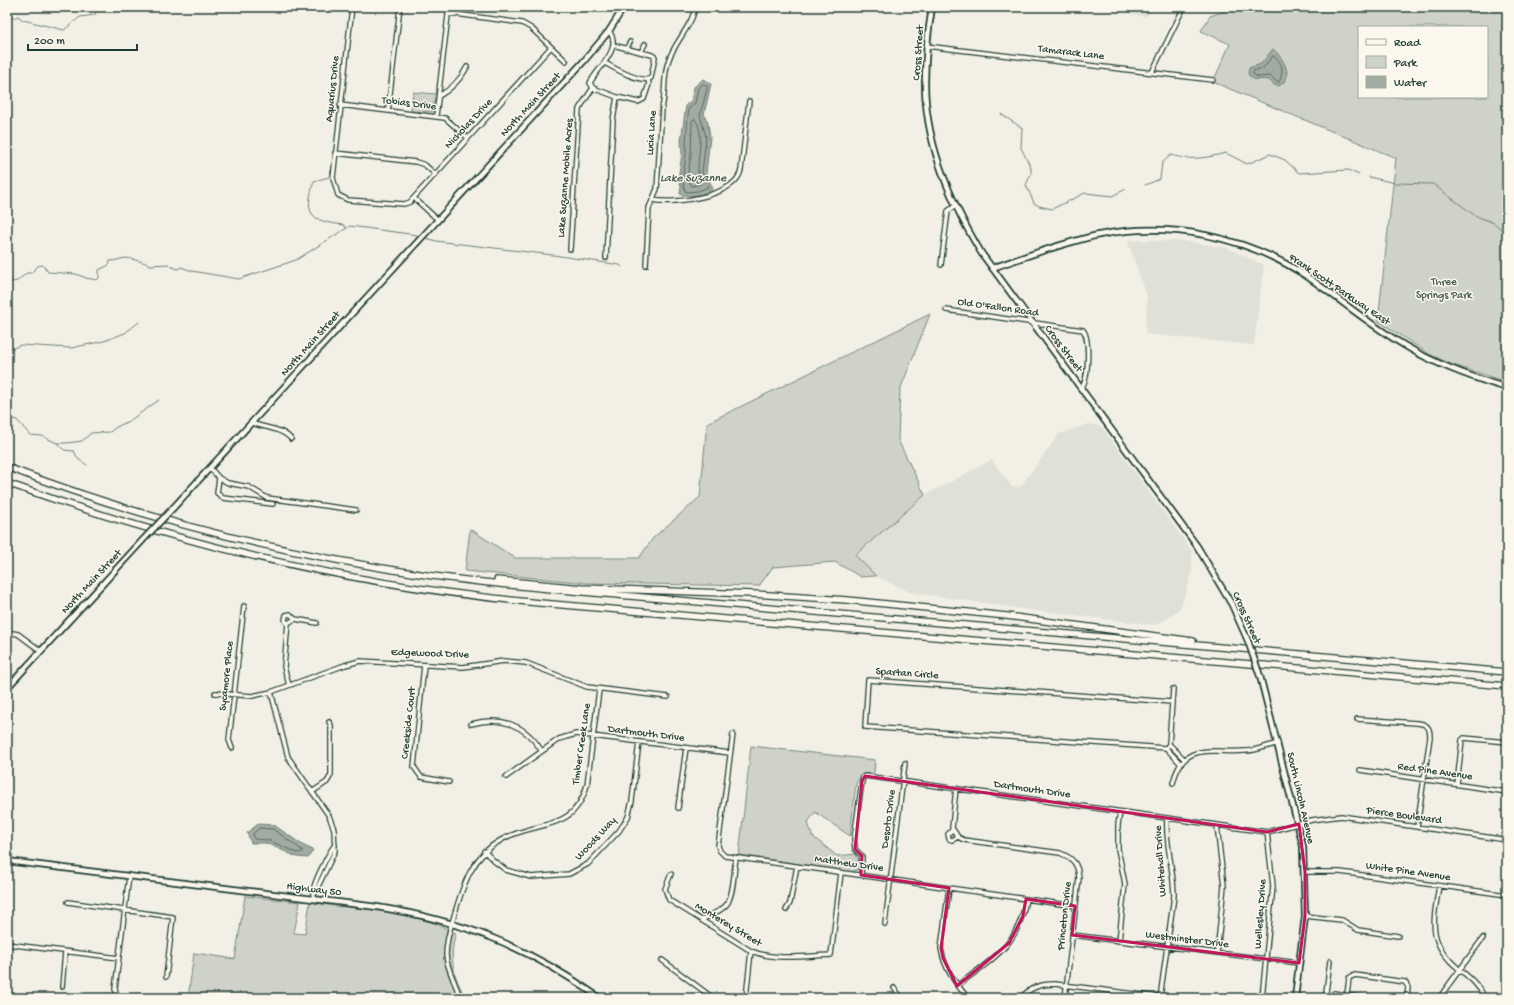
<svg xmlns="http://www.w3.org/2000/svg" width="1514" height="1005" viewBox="0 0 1514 1005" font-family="'Gochi Hand',sans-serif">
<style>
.built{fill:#e0e1d6}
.green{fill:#cfd2c8;stroke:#77887e;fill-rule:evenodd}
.water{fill:#a2aba1;stroke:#6e7f75}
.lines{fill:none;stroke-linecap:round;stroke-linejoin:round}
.shore{stroke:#536960;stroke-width:1}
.stream{stroke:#6e7f75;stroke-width:1}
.minor-casing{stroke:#1f3d34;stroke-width:6}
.major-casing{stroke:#1f3d34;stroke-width:8}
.highway-casing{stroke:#1f3d34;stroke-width:8}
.minor{stroke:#fbf7ec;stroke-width:3.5}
.major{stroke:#fbf7ec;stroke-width:4.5}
.highway{stroke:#fbf7ec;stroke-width:5.5}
.major-bridge-casing{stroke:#1f3d34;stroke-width:8;stroke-linecap:butt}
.major-bridge{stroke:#fbf7ec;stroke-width:4.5}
.marked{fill:none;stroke:#c2185b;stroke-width:3;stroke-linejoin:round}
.labels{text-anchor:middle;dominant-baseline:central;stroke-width:3;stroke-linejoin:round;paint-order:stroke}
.street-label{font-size:11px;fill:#1f3d34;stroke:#fbf7ec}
.park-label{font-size:11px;fill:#425b52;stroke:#fbf7ec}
.water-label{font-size:12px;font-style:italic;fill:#465e55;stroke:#fbf7ec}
</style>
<rect width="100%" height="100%" fill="#f2f0e5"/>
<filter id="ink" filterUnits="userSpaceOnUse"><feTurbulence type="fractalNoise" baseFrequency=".025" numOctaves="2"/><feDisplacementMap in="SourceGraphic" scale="8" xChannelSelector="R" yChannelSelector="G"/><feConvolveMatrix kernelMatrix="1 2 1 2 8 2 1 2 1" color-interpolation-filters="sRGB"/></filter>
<g filter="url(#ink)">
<!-- built -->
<path class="built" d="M1101,7H1151L1147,17Z
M1127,240L1183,241L1228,248L1264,265L1254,345L1145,334L1147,296Z
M1089,424L1102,427L1192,551V571L1188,587L1180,608L1167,619L1155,625L1022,609L909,592L876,576L855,555L925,495L992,460L1012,487L1021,486L1059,434Z
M1301,992L1304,993L1344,998H1299Z"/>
<!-- green -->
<path class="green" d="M1237,7H1507V382L1453,365L1429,354L1378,321L1396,158L1213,82L1230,44L1201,31L1210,16ZM1359,27H1487V97H1359Z
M413,92L436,94L432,112L411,111Z
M930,314L900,390L898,440L925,495L855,555L876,576L861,577L835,562L773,567L759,586L587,583L465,571L470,529L515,558H639L653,538L700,497L707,423Z
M751,746L875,760L874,773L862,775L856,783L850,836L815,812L808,822L812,836L837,856L856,854L860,865L858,869L853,872L739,855Z
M245,896L300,902L294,933L305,934L310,902L335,906L382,910L408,915L437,924L456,933C451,948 451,962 456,977C458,985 463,990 464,998H188L194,953L235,959Z"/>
<!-- water -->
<path class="water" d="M1273,49C1283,57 1296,79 1278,86L1274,85L1269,80C1261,78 1254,83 1248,74L1249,68L1261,64Z
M703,79L711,84L704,114L708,123L710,137L706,173L713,189C704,195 691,198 680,194L681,186L678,179L682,154L681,141L686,105L691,101L694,87Z
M258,824L274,825L304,846L313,850L308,858L297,857L266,843H251L247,833Z"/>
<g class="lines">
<!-- shore -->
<path class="shore" d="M1273,56C1283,61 1284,72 1279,82H1277L1270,76L1258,77L1253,74V71L1263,68Z
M704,84L707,86V89L700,115L706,137L702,173L708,187L699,191L686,192C679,180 686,165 686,152C686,138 687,123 689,108L695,103L698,88Z
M695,119C708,137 692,161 701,184L692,186L687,178L691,155L692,121Z
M260,828L273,829L302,850V852L297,853L268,840L254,839L253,834Z"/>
<!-- stream -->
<path class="stream" d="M7,15L14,18L18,16L23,20L64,30L80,17L95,15L96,10L101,7
M7,15L12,7
M1001,114L1022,128L1021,148L1031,168V174L1026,185L1034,203L1039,206L1052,209L1085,193L1112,196L1126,189
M331,169L329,177L314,181C304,214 309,221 344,225L346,228
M1369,177L1395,183L1433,184L1474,215L1494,223L1507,234
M1145,185L1160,179L1162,163L1171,155C1191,161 1206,158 1226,153L1247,164L1270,154L1285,160L1299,173L1348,170L1359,175
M426,238L436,241L553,255L620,265L622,267
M7,283L17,281L27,273H31L38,266L43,265L48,272L76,274L86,278L97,280L99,278V270L109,265L110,261C116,261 120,259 126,258C129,258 148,263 150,265L168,264L170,266L178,269L181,267L192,271L239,279L296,260L350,226L417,235
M7,351L20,345L71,348L104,341L125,333L139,322
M7,415L12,419L17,420L30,435L42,436L57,443H67L82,441L91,433L110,432C116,426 124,424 132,419C141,413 150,406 159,400
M57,443L64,450L74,451L78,459L87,465"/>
<!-- minor casing -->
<g class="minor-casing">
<path id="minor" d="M352,7L333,178L338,195L348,200L404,204L410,202L551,47
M448,13L522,23L531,28L566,61
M926,46L1213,80
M626,49L630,42
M641,52L645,44
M605,63C614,68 641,84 651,78L655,57L652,55L613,45
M1152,72L1184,7
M593,88L617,97L613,120L606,258
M439,96C450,90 461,79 467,67
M617,97L638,102L644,99L649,84L648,80
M340,105L445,118L468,138
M388,111L400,7
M436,116L449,7
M335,153L416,162L425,165L435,174
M414,198L437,219
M653,200C675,205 736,196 741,170L749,101
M570,249L579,109L593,88L590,83C598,67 623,49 609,31
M646,265L649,208L657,189L662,108C666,93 663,77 668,62C673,44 693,25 695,7
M941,265L948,211L955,206
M946,310L1083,330C1090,338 1089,381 1081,388
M252,423C264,428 282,428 291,439
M210,468L219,478L217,493L223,498L273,504
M219,478L228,483L249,487L267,498L356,510
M288,625L285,620L286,615L290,614L295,619
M7,632L18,634L41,651
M424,665L414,767L421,777L449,782
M289,685L284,667L288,623L295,619L317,623
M271,692L288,757L329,816L334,829L335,851L312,899
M215,693L252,696L271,692L345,665L360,661L463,667L504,661L526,663L587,687L668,697
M1172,702L868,680L865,727L1166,748L1180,763
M1357,719L1417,723C1427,724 1430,727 1430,737L1417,827
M471,724C500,716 525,724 541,750
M733,734L718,846L720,851L725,856L1075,906
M1169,744L1184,759
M232,748L229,740L244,606
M1166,748L1169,744L1173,689
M1360,770L1507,792
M506,777L559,739L576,734L730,753
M1173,783C1183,740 1212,754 1245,751C1256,751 1267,746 1278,743
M1457,784L1462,740L1464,738L1507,742
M956,788L952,828L958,837L964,840L1060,853C1073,858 1078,864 1079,878L1065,998
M312,792L327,782L331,775V725L329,722
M678,808L686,748
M1217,826L1224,886L1217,953
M952,830L948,834L949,839L952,840L958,837
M484,851L494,861L506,870L531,877L569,874L588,864L619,831L628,817L632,801L639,742
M1305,872H1340L1507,895
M671,874L665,889L669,900L751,951C776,961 805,956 831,955L841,873
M861,875L862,856L855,849L854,839L862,781L863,777L865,776L1267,832L1312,820L1341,816L1507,840
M1439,886C1433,922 1427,943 1459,969C1470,978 1479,985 1485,998
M949,888L941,948C944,968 955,983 968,998
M313,894C311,887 330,850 335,845
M68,902L173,917L166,977
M786,910L790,903L797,866
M1305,916L1342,920L1358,930L1398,936
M701,920C709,916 722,911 727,904C734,894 734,869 736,858
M885,924L905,763
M1072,935L1299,963
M1119,941L1125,884L1118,849V825L1120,812
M7,944L119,958
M662,960L713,998
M957,986C992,959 1019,946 1026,899
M62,987L65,952
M894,988L902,998
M1326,992L1330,961
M1334,993L1364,998
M1347,995L1349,978L1355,975L1405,982L1408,987L1407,998
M118,998L115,989L129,876
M460,998C456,983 447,970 446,955C446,942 450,928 454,916C463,885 472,855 503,839C538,820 574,833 587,785L599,690
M746,998L751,951
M1021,998C1030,987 1041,984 1055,984L1168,998
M1113,998V991
M1160,998L1174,896C1174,870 1165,844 1167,819
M1262,998L1273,886L1267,832
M1439,998L1483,938"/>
</g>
<!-- major casing -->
<g class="major-casing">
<path id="major" d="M932,7C928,32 925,57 925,83C925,144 951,203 982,254L1197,546L1232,605L1248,641
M992,268C1027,256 1062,243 1099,235C1170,221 1244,236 1305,275C1340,299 1372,327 1409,348C1439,366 1474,378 1507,388
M173,508L584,61L609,31L624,7
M1260,676L1303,846L1305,916L1295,998
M7,688L142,541
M7,861L377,907C464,921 528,947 600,998"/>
</g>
<!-- highway casing -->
<g class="highway-casing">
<path id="highway" d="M7,467C141,519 284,554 426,575C482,583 538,588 595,593L1507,672
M7,483C180,545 357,586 540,603L1507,686
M497,580L582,588L753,594L847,600L1007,616L1193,641"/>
</g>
<!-- minor -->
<use href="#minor" class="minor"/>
<!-- major -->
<use href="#major" class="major"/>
<!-- highway -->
<use href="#highway" class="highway"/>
<!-- major-bridge casing -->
<g class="major-bridge-casing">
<path id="major-bridge" d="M142,541L173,508
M1248,641L1260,676"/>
</g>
<!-- major-bridge -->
<use href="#major-bridge" class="major-bridge"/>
</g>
</g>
<!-- marked area -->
<path class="marked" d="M865,776L1267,832L1299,824L1305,872V916L1299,963L1072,935L1075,906L1026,899L1023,916L1009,943L957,986L943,958L941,948L949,888L861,875L862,856L855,849L862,781Z"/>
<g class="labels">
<!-- street labels -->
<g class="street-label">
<text transform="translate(919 53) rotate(-86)">Cross Street</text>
<text transform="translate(1071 53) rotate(7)">Tamarack Lane</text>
<text transform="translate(333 89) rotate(-84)">Aquarius Drive</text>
<text transform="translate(409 104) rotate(7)">Tobias Drive</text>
<text transform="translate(531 105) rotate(-47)">North Main Street</text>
<text transform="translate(469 124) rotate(-47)">Nicholas Drive</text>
<text transform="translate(652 133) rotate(-86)">Lucia Lane</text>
<text transform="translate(566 178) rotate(-86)">Lake Suzanne Mobile Acres</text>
<text transform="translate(1339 290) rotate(34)">Frank Scott Parkway East</text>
<text transform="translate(998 308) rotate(8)">Old O'Fallon Road</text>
<text transform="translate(311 344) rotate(-48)">North Main Street</text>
<text transform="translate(1063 349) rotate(53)">Cross Street</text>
<text transform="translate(92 582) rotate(-47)">North Main Street</text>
<text transform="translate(1246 618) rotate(66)">Cross Street</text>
<text transform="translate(430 654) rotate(2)">Edgewood Drive</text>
<text transform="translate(907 674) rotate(4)">Spartan Circle</text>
<text transform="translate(227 676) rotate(-84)">Sycamore Place</text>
<text transform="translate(409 723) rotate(-84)">Creekside Court</text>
<text transform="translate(646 734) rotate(7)">Dartmouth Drive</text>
<text transform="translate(582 744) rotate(-82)">Timber Creek Lane</text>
<text transform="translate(1435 772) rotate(8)">Red Pine Avenue</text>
<text transform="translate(1032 790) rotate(8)">Dartmouth Drive</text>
<text transform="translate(1300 798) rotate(77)">South Lincoln Avenue</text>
<text transform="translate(1404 816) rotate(8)">Pierce Boulevard</text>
<text transform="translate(889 819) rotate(-83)">Desoto Drive</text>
<text transform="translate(596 839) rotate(-47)">Woods Way</text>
<text transform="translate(1161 861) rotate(-94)">Whitehall Drive</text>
<text transform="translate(849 864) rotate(8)">Matthew Drive</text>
<text transform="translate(1408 872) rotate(8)">White Pine Avenue</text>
<text transform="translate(314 890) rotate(7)">Highway 50</text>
<text transform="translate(1261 914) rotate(-86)">Wellesley Drive</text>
<text transform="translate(1065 916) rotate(-84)">Princeton Drive</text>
<text transform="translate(728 925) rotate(31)">Monterey Street</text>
<text transform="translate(1187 940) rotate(7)">Westminster Drive</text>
</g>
<!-- park labels -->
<g class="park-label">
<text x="1444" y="283">Three<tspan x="1444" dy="13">Springs Park</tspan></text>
</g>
<!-- water labels -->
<g class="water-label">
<text x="693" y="179">Lake Suzanne</text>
</g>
</g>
<!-- margin -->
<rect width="1514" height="1005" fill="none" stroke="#fbf7ec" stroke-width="24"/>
<rect x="12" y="12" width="1490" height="981" fill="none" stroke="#1f3d34" stroke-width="1.5" filter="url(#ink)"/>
<!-- legend -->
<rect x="1358" y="26" width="130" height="72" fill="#fbf7ec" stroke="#a3ada2"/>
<rect x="1366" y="39" width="20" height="6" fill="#fbf7ec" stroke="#a3ada2"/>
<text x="1394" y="46" font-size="12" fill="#1f3d34">Road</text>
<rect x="1366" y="56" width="20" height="12" fill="#cfd2c8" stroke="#a3ada2"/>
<text x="1394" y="66" font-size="12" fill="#1f3d34">Park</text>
<rect x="1366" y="76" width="20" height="12" fill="#a2aba1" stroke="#a3ada2"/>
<text x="1394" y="86" font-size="12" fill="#1f3d34">Water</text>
<!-- scale -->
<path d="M28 44v6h109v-6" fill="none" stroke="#1f3d34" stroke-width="2"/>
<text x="34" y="44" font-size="12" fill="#1f3d34" stroke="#fbf7ec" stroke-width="3" paint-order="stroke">200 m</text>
</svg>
